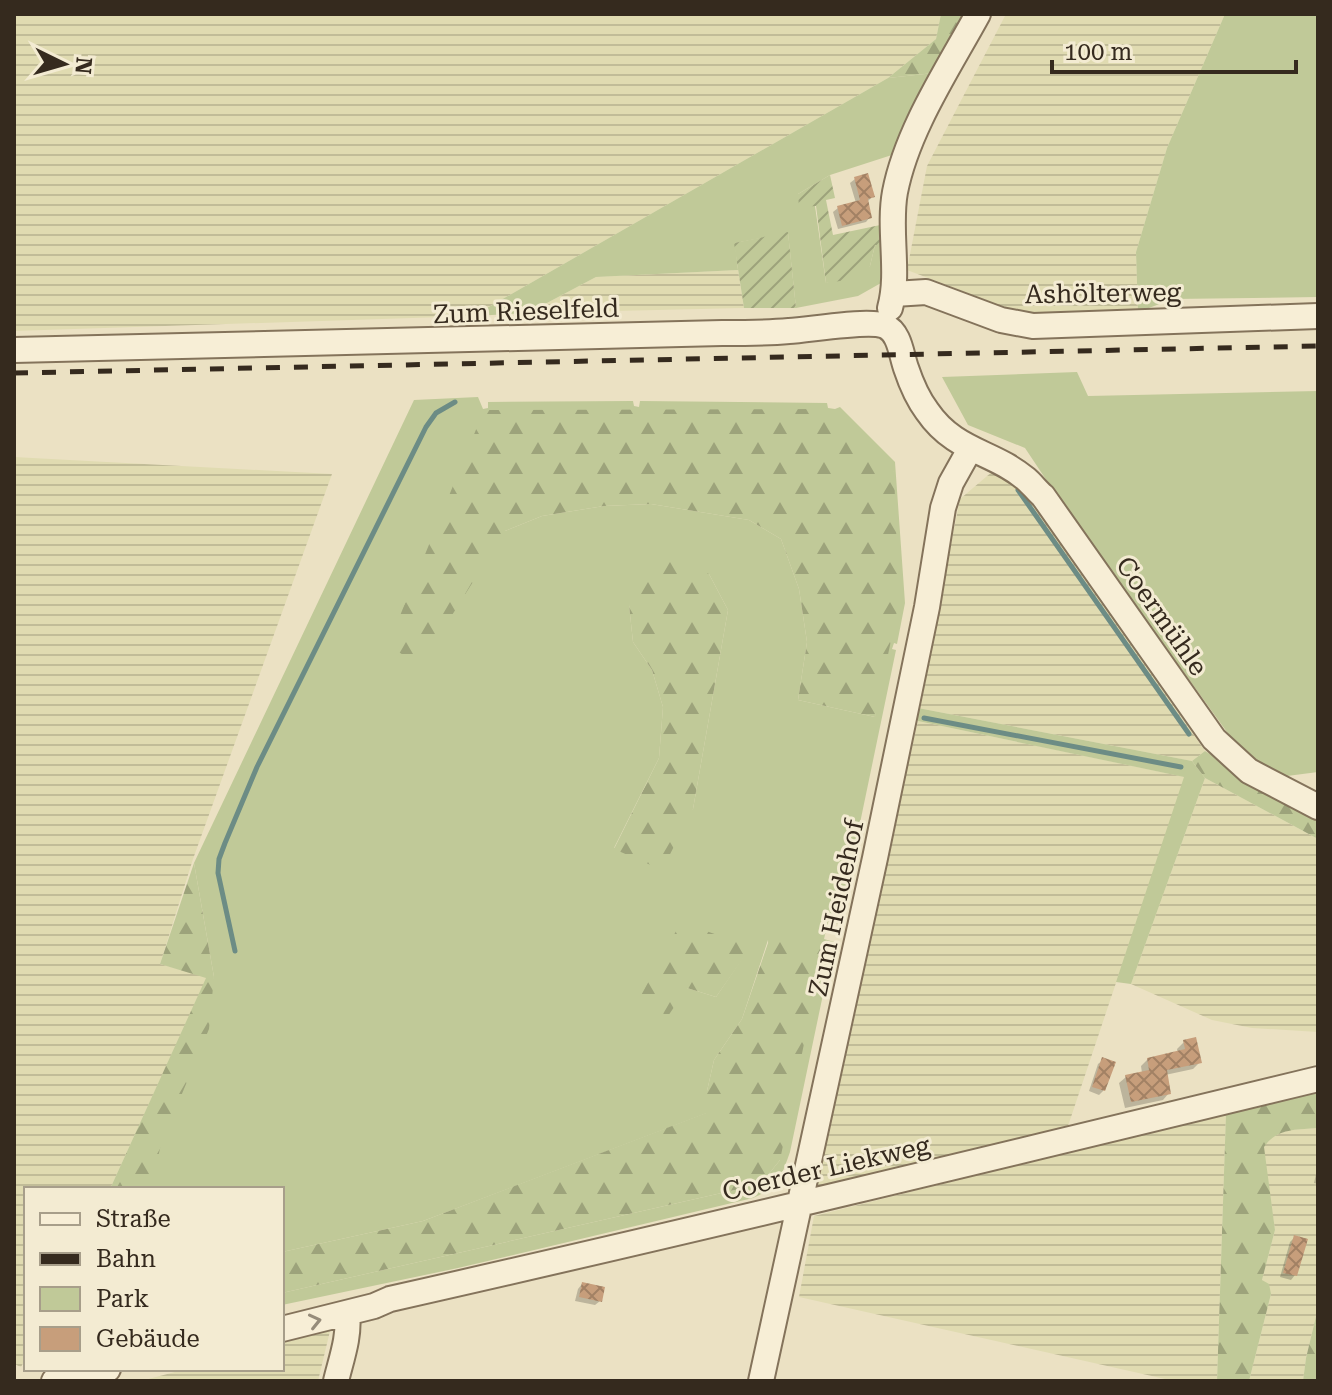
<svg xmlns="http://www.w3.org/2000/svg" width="1332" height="1395" viewBox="0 0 1332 1395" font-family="'Roboto Serif',serif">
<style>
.farmland{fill:url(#farmland-rules)}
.green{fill:#c0c998;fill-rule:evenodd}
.forest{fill:url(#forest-firs)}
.garden{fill:url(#garden-furrows)}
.shadow{fill:#0003}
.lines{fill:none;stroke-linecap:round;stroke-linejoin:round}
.stream{stroke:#6c8c85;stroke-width:5}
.building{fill:url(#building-cross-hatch)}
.minor-casing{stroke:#84735b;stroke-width:28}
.minor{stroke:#f7eed6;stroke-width:24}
.rail{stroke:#352a1e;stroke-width:5;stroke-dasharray:14 14;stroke-linecap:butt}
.oneway{stroke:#968c7a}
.labels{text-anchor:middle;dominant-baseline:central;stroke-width:6;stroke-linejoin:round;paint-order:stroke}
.street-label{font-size:26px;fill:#352a1e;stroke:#f3ebd2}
</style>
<defs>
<pattern id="farmland-rules" width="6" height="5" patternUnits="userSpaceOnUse" patternTransform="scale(2)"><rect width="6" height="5" fill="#e0dbb1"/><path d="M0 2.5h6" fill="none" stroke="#c1bc98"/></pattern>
<pattern id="forest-firs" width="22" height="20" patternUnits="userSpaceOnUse" patternTransform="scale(2)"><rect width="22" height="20" fill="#c0c998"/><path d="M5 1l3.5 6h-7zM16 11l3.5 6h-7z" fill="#9da37b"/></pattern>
<pattern id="garden-furrows" width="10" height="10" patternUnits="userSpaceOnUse" patternTransform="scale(2)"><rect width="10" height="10" fill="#c0c998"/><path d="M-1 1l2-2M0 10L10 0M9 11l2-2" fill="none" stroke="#9da37b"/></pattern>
<pattern id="building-cross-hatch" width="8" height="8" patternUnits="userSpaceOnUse" patternTransform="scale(2)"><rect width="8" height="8" fill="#c79e7b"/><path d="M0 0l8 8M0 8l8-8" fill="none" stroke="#a28164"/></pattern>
</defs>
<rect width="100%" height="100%" fill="#ebe1c3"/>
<!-- farmland -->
<path class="farmland" d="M14,14H941L936,39L888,78L473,316L14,331Z
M1006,14H1225L1167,148L1136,252L1138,312L1020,313L907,270L927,166Z
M738,270L744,308L528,313L596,277Z
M14,457L332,474L193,859L160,964L207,977L110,1189H26V1358L21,1367L14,1364Z
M993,471L1021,486L1205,751L1192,761L918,708L960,499Z
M918,721L1185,777L1065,1135L809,1189Z
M1205,778L1318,839V1032L1252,1028L1212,1020L1131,984Z
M1226,1113L1217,1381H1174L799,1297L814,1216Z
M1318,1128V1308L1306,1358L1303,1381H1249L1271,1294L1262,1280L1275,1230L1263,1147L1271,1137L1289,1130Z
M330,1331L318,1381H141L186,1369H282V1343Z"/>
<!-- green -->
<path class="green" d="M1225,14H1318V297L1173,299L1138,312L1136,252L1167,148Z
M943,72L895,154L830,175L798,194L815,206L826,283L870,266L875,245H887L888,265L881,283L858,296L796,308L788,233L735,243L738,270L596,277L528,313L473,316L888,78Z
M1077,372L1088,396L1318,391V772L1287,776L1245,757L1154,631L1149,634L1025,448L968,425L942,377Z
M478,397L483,409L488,408V402L633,401L634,406L639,407L640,401L827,403L828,408L835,409L840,407L895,462L905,603L897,644L894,643L892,649L896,650L839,924L828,922L824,939L834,942L790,1152C781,1177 779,1187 753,1198L458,1268L282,1305V1293L748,1187L764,1180L780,1160L768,940L742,1019L714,1060L707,1091V1113L423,1221L282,1252V1189H111L214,977L194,863L414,400ZM484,411L894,472L875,717L798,700L807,642L799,589L781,539L749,520L651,504L604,506L542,516L505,531ZM709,574L728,610L693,809L614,848L659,758L663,707L652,670L633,642L629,605ZM750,947L716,997L687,988Z
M918,708L1192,761L1205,778L1131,984L1116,982L1184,777L918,721Z"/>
<!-- forest -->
<path class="forest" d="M941,14H973L943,72L888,78L936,39Z
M827,409L894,472L899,602L875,717L798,700L807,642L799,589L781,539L749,520L651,504L604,506L542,516L505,531L420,666L388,645L484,410Z
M638,561L672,562L709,574L728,610L693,809L662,870L614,849L659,758L663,707L652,670L633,642L629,605Z
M1205,751L1249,778L1318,814V839L1205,778L1192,761Z
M194,863L214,977L209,1029L161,1144L151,1189H110L206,978L160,964Z
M681,922L751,947L716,997L687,988L668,1016L638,1001Z
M769,940L824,947L780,1160L764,1180L748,1187L282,1293V1252L423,1221L706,1113L707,1091L714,1060L742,1019Z
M1318,1090V1128C1296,1130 1277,1128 1264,1147L1275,1230L1262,1280L1269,1284L1271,1294L1249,1381H1217L1226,1113Z
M1318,1308V1381H1303L1306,1358Z"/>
<!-- garden -->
<path class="garden" d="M830,175L835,198L826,200L833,235L885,224L887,245H875L870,266L854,279L826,283L816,206L799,207L798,194Z
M788,232L796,308H744L734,243Z"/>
<!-- shadow -->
<path class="shadow" d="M855,179L872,197L868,201L870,217L866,222L838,229L833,212L838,208L856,203L850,183Z
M1184,1042L1200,1062L1193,1069L1165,1075L1169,1093L1163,1100L1125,1108L1119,1083L1126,1077L1142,1073L1141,1066L1148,1059L1178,1053L1177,1049Z
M1103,1060L1104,1090L1099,1095L1089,1091L1098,1064Z
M1318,1166V1184L1314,1183Z
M1294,1238L1295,1275L1291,1280L1280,1277L1290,1242Z
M582,1284L600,1301L595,1305L575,1301L578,1289Z"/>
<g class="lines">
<!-- stream -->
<path class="stream" d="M1018,490L1189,734
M924,718L1181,767
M235,951L218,873L219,859L225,843L257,767L426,427L436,413L455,402"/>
</g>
<!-- building -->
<path class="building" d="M868,173L875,197L868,199L872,218L842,226L837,206L860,200L854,177Z
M1196,1037L1202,1063L1167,1070L1171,1094L1131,1102L1125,1075L1149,1070L1147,1058L1185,1049L1183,1040Z
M1102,1057L1116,1062L1105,1091L1092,1087Z
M1294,1235L1308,1239L1297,1276L1283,1273Z
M582,1282L605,1287L602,1302L579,1297Z"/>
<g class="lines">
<!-- minor casing -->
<g class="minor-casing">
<path id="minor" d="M894,294L926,292L1001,320L1033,326L1318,316
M890,308C900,273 888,229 895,192C907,130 948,69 978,14
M14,350C250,345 486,340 722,333C744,333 766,333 789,331C809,330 869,319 885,326C900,333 901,354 906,368C911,383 918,399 927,411C955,452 993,451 1026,479C1032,484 1037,491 1043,496L1214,739L1249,771L1318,807
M282,1329L374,1306L390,1299C700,1229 1009,1154 1318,1079
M54,1381L108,1369
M336,1381C341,1360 350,1336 347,1314
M761,1381L875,858L927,607L943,508L951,483L970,449"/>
</g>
<!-- minor -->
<use href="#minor" class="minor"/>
<!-- rail -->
<path class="rail" d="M14,373L1318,346"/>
</g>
<!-- one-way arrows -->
<defs><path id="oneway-chevron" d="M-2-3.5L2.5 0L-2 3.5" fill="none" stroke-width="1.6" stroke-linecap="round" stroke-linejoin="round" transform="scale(2)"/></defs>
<use class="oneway" href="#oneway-chevron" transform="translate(315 1321) rotate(-13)"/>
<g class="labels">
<!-- street labels -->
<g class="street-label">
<text transform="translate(1103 293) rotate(-1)">Ashölterweg</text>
<text transform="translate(526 311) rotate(-2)">Zum Rieselfeld</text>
<text transform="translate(1162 616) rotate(55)">Coermühle</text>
<text transform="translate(836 908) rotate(-78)">Zum Heidehof</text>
<text transform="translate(826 1168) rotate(-13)">Coerder Liekweg</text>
</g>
</g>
<!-- border -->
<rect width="1332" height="1395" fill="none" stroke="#352a1e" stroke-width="32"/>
<!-- legend -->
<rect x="24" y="1187" width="260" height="184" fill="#f3ebd2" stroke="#a79e8a" stroke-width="2"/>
<rect x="40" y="1213" width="40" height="12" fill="#f7eed6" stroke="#a79e8a" stroke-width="2"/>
<text x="96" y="1227" font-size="24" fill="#352a1e">Straße</text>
<rect x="40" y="1253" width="40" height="12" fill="#352a1e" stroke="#a79e8a" stroke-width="2"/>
<text x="96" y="1267" font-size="24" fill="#352a1e">Bahn</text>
<rect x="40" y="1287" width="40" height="24" fill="#c0c998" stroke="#a79e8a" stroke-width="2"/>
<text x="96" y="1307" font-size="24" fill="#352a1e">Park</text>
<rect x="40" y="1327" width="40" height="24" fill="#c79e7b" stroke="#a79e8a" stroke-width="2"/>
<text x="96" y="1347" font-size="24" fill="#352a1e">Gebäude</text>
<!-- north arrow -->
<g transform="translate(64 64) rotate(95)" stroke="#f3ebd2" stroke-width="6" paint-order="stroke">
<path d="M0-6L14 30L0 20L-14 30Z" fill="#352a1e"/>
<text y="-12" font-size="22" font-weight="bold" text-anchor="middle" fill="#352a1e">N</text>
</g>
<!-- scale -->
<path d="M1052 60v12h244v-12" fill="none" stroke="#352a1e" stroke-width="4"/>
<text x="1064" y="60" font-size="24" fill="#352a1e" stroke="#f3ebd2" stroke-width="6" paint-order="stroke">100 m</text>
</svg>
